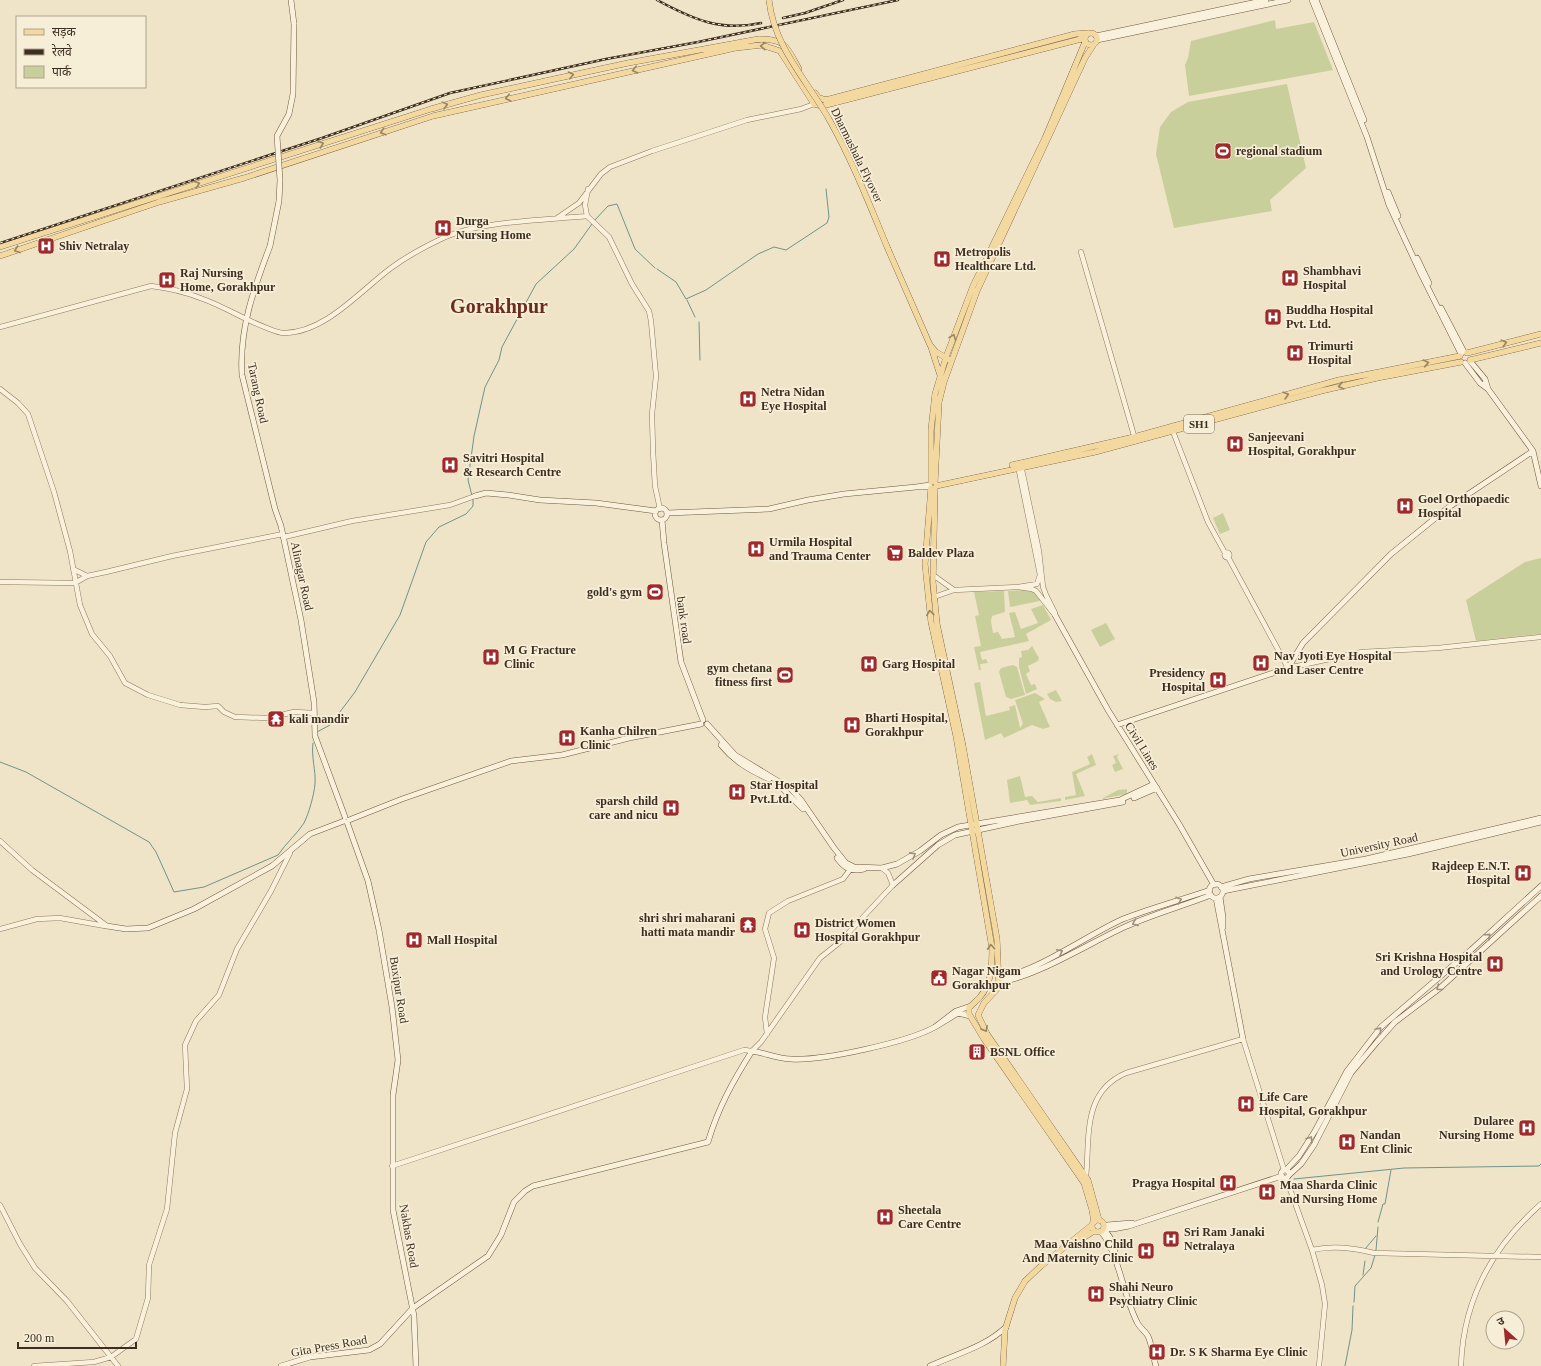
<svg xmlns="http://www.w3.org/2000/svg" width="1541" height="1366" viewBox="0 0 1541 1366" font-family="'Times New Roman','Noto Sans Devanagari',serif">
<style>
.green{fill:#c9cf9b}
.lines{fill:none;stroke-linecap:round;stroke-linejoin:round}
.stream{stroke:#6f938a;stroke-width:1}
.tertiary-casing{stroke:#8d765c;stroke-width:5.5}
.secondary-casing{stroke:#6f573f;stroke-width:6}
.primary-casing{stroke:#5b4430;stroke-width:6}
.tertiary{stroke:#faf1dc;stroke-width:4.5}
.secondary{stroke:#faf1dc;stroke-width:5}
.primary{stroke:#f3d9a0;stroke-width:5.5}
.rail-casing{stroke:#3d2e20;stroke-width:2.5}
.rail{stroke:#f7eed8;stroke-width:1;stroke-dasharray:3;stroke-linecap:butt}
.secondary-bridge-casing{stroke:#6f573f;stroke-width:6;stroke-linecap:butt}
.primary-bridge-casing{stroke:#5b4430;stroke-width:6;stroke-linecap:butt}
.secondary-bridge{stroke:#faf1dc;stroke-width:5}
.primary-bridge{stroke:#f3d9a0;stroke-width:5.5}
.oneway{stroke:#988460}
.oneway2{stroke:#9c907e}
.labels{text-anchor:middle;dominant-baseline:central;stroke-width:3.5;stroke-linejoin:round;paint-order:stroke}
.shield{fill:#f7eed8;stroke:#756857;stroke-width:1}
.shield-label{font-size:11px;font-weight:bold;fill:#3d2e20}
.poi-label{font-size:12px;font-weight:bold;fill:#3d2e20;stroke:#f7eed8;text-anchor:start}
.street-label{font-size:12px;fill:#3d2e20;stroke:#f7eed8}
.town-label{font-size:20px;font-weight:bold;fill:#6b2e1e;stroke:#f7eed8}
</style>
<rect width="100%" height="100%" fill="#f0e4c8"/>
<!-- green -->
<path class="green" d="M1275,20L1276,29L1314,22L1333,70L1189,96L1185,65L1188,58L1191,41Z
M1287,84L1306,168L1270,200L1272,211L1174,228L1156,154L1160,127L1171,112L1188,102Z
M1223,513L1230,530L1220,534L1213,518Z
M1541,558V634L1476,641L1466,600L1525,562Z
M1024,590L1035,593L1040,601L1010,607L1008,591Z
M1004,591L1005,612L992,616L991,621L993,633L998,632L1002,639L1015,637L1009,613L1015,612L1021,629L1038,623L1031,609L1043,605L1051,620L1026,634L1029,641L980,652L982,660L986,659L988,663L980,664L981,670H979L974,647L981,646L975,616L979,615L974,592Z
M1106,623L1115,639L1100,647L1091,630Z
M1032,646L1039,658L1038,661L1028,666L1030,671L1026,674L1031,685L1035,684L1037,689L1026,694L1019,667V658L1022,657L1021,651L1028,650Z
M1013,665L1017,667L1025,695L1011,699L1006,697L999,672L1001,668Z
M980,682L986,716L1010,710L1009,707L1015,705L1020,728L1023,724L1015,700L1035,693L1045,699L1039,702L1050,727L1043,729L1032,725L1004,738L1001,733L985,740L974,683Z
M1056,690L1062,701L1056,702L1050,699L1047,694Z
M1092,754L1096,765L1076,774L1085,796L1065,800V797L1076,795L1072,772L1090,764L1087,757Z
M1119,754L1117,757L1123,769L1115,772L1112,765L1116,763L1113,756Z
M1020,776L1025,797L1032,796L1038,802L1061,798V801L1030,805L1027,800L1010,803L1007,780Z
M1127,789V794L1101,799L1118,790Z"/>
<g class="lines">
<!-- stream -->
<path class="stream" d="M594,221L608,206L617,204L635,249L655,268
M657,269L676,282L686,299L706,290L758,254L774,247L786,250L827,223L829,217L826,189
M687,300L695,317
M699,322L700,360
M472,496L468,480L474,436L485,387L499,360L502,347L536,284L574,249L592,224
M317,732L330,725L355,692L400,615L426,542L439,527L466,514L473,506V499
M0,762L26,772L149,842L156,852L174,892L204,887L278,855C286,843 297,834 304,823C309,813 314,795 315,784C316,770 311,757 313,743
M1294,1179L1404,1168L1539,1166L1541,1164
M1378,1222L1383,1204H1385L1391,1170
M1365,1249L1376,1236
M1376,1250L1378,1227
M1363,1275L1365,1261
M1354,1302L1355,1286L1371,1268L1375,1255
M1345,1366L1352,1330L1353,1306"/>
<!-- tertiary casing -->
<g class="tertiary-casing">
<path id="tertiary" d="M588,189L585,205L587,216L609,237L632,284L649,311L651,321L656,376L652,414L653,451L655,486L660,509
M557,218L579,203L601,174L610,167L652,151L747,120L801,109L814,104
M1081,252L1135,439
M0,327L151,286C169,288 186,292 203,299C225,307 245,320 267,328C272,330 278,333 284,333C325,333 360,291 391,268C406,257 424,247 441,239C478,221 545,220 587,216
M0,389L18,403L28,414L54,492L70,551L80,605L92,634L110,656L125,683L148,695L180,705L205,707L218,706L224,712L235,717L267,718L294,712L314,713
M1172,429L1208,522L1225,553
M1021,465L1039,551L1043,587L1046,595L1055,613
M1018,466L1040,575L1037,584L1018,587L1032,589L1036,591L1055,615
M284,537L352,521L450,505L475,496
M1224.5 555a2.5 2.5 0 1 1 5 0a2.5 2.5 0 1 1-5 0Z
M1228,557L1288,668L1362,652L1438,648L1541,637
M73,569L87,576
M933,575L954,590
M0,582L75,583L87,576L106,572L172,556L283,534
M934,597L954,590L1018,587
M0,841L32,870L107,926
M0,929L37,919L60,918L105,926
M767,1034L765,1017L774,958L765,929L769,913L788,901L843,879L852,867
M392,1166L744,1050L752,1051L761,1042L820,958L840,942L893,885L888,873L882,868
M1086,1177C1090,1136 1082,1092 1126,1073L1243,1039L1284,1170
M1286,1178L1312,1250L1322,1285L1325,1304L1319,1366
M0,1205L20,1244L35,1268L67,1301L118,1366
M1312,1250C1333,1245 1353,1248 1374,1253L1541,1257
M34,1366L94,1362L111,1357L136,1339L148,1298L149,1265L167,1209L175,1133L187,1089L185,1045L196,1021L219,995L237,949L271,891L290,853
M1461,1366C1463,1300 1492,1247 1541,1204"/>
</g>
<!-- secondary casing -->
<g class="secondary-casing">
<path id="secondary" d="M291,0L294,24
M1312,0L1367,137L1389,205L1421,274L1461,354
M1316,0L1364,120
M1096,36L1266,0
M1097,40L1288,0
M1388,192L1398,216
M270,246C254,288 239,329 242,375L275,509L281,526L301,620L314,702L315,736L345,817
M1417,258L1429,283
M1441,308L1464,352
M1470,361L1485,379L1488,389L1533,451L1541,486
M1465,363L1480,383L1488,389
M930,485L916,487H930
M475,496L486,493L508,495L540,500L596,503L656,511
M655 514a6 6 0 1 1 12 0a6 6 0 1 1-12 0Z
M667,513L769,509L808,500L844,494L916,487
M662,520L664,543L681,662L703,720
M1055,615L1108,710L1179,824L1214,885
M707,724L735,755L791,789L801,800L834,848L846,863L854,867L882,868L897,864L920,851L941,835L958,827L1120,800L1154,784
M1117,725L1288,668L1303,643L1391,554L1449,507L1533,451
M721,745C734,761 749,770 769,779
M782,788L803,809
M1134,798L1157,788
M349,820L402,799L511,761L562,755L629,738L701,724
M347,822L368,881L379,930L392,1007L398,1060L393,1095V1210L414,1316L416,1366
M837,858C845,869 851,872 864,869
M1209 891a7 7 0 1 1 14 0a7 7 0 1 1-14 0Z
M893,885L938,845L955,835L1015,822L1123,802
M1221,887L1249,879L1366,859L1541,818
M1223,891L1408,854L1541,822
M1220,897L1223,917V927
M1216,898L1243,1039
M107,926L126,929L148,928L194,909L272,866L310,834L344,821
M999,976C1028,978 1092,932 1123,919C1151,908 1181,900 1210,890
M999,981C1028,982 1098,938 1127,926C1154,914 1183,906 1211,895
M970,1016L958,1013L935,1027L956,1011L971,1006
M1286,1170L1299,1156L1315,1131L1347,1071L1381,1027L1471,950L1541,886
M1281 1174a4 4 0 1 1 8 0a4 4 0 1 1-8 0Z
M1289,1175L1301,1164L1314,1145L1351,1073L1377,1042L1395,1022L1440,988L1541,896
M1107,1225L1132,1223
M1104,1228L1113,1229L1129,1226L1282,1176
M1104,1229C1109,1236 1117,1245 1114,1254
M1101,1232C1117,1248 1124,1298 1137,1322C1139,1327 1145,1331 1148,1336C1152,1345 1153,1357 1156,1366
M281,1366L310,1357L369,1350L380,1344L413,1308L488,1256L501,1235L514,1202L525,1191L533,1186L708,1142C718,1108 733,1081 752,1051C765,1053 778,1059 791,1059C823,1061 908,1042 935,1027
M930,1366C956,1354 985,1347 1006,1327"/>
</g>
<!-- primary casing -->
<g class="primary-casing">
<path id="primary" d="M1085 39a6 6 0 1 1 12 0a6 6 0 1 1-12 0Z
M815,93L819,98L826,100L1075,34L1088,33
M0,247L431,109L481,95L628,63L759,39C786,39 787,47 799,69
M888,249L930,345L936,352L948,359
M0,256L159,202L244,178L433,116L735,48L762,45L780,51L814,104L822,106L1085,38
M931,347L940,375
M1467,353L1541,334
M1470,360L1541,343
M1012,465L1134,437L1339,380L1460,356
M931,482V430L935,394L946,357L973,286L1045,138L1085,42
M935,482L939,402L944,382L977,291L1085,58L1094,44
M936,486L1095,452L1321,391L1377,378L1461,362
M931,488L925,564L931,622L956,736L992,948C992,965 992,983 980,997C977,1001 972,1004 969,1008V1014L984,1039L1084,1183L1092,1210L1094,1222
M935,488L933,582L937,624L963,746L997,939L999,987L984,1003L978,1015L987,1034L1088,1180L1099,1220
M1092 1226a6 6 0 1 1 12 0a6 6 0 1 1-12 0Z
M1071,1244L1077,1242L1094,1231
M1003,1366L1005,1330L1015,1298L1025,1281L1041,1266L1092,1225"/>
</g>
<!-- tertiary -->
<use href="#tertiary" class="tertiary"/>
<!-- secondary -->
<use href="#secondary" class="secondary"/>
<!-- primary -->
<use href="#primary" class="primary"/>
<!-- rail casing -->
<g class="rail-casing">
<path id="rail" d="M657,0C692,19 721,32 761,23
M783,18L805,13L843,0
M0,243L322,138L450,93L606,59L698,42L898,0"/>
</g>
<!-- rail -->
<use href="#rail" class="rail"/>
<!-- secondary-bridge casing -->
<g class="secondary-bridge-casing">
<path id="secondary-bridge" d="M270,246L279,201L280,180L277,136L289,114L293,94L294,24"/>
</g>
<!-- primary-bridge casing -->
<g class="primary-bridge-casing">
<path id="primary-bridge" d="M769,0C774,48 808,81 830,121C853,162 870,206 888,249"/>
</g>
<!-- secondary-bridge -->
<use href="#secondary-bridge" class="secondary-bridge"/>
<!-- primary-bridge -->
<use href="#primary-bridge" class="primary-bridge"/>
</g>
<!-- one-way arrows -->
<defs><path id="oneway-chevron" d="M-2-3.5L2.5 0L-2 3.5" fill="none" stroke-width="1.6" stroke-linecap="round" stroke-linejoin="round"/></defs>
<g class="oneway">
<use href="#oneway-chevron" transform="translate(763 46) rotate(-176)"/>
<use href="#oneway-chevron" transform="translate(635 70) rotate(168)"/>
<use href="#oneway-chevron" transform="translate(571 75) rotate(-12)"/>
<use href="#oneway-chevron" transform="translate(508 98) rotate(167)"/>
<use href="#oneway-chevron" transform="translate(445 105) rotate(-15)"/>
<use href="#oneway-chevron" transform="translate(383 132) rotate(163)"/>
<use href="#oneway-chevron" transform="translate(321 144) rotate(-19)"/>
<use href="#oneway-chevron" transform="translate(197 184) rotate(-17)"/>
<use href="#oneway-chevron" transform="translate(17 250) rotate(160)"/>
<use href="#oneway-chevron" transform="translate(953 337) rotate(-69)"/>
<use href="#oneway-chevron" transform="translate(1504 343) rotate(-15)"/>
<use href="#oneway-chevron" transform="translate(1426 363) rotate(-12)"/>
<use href="#oneway-chevron" transform="translate(1341 386) rotate(167)"/>
<use href="#oneway-chevron" transform="translate(1286 395) rotate(-16)"/>
<use href="#oneway-chevron" transform="translate(930 613) rotate(-97)"/>
<use href="#oneway-chevron" transform="translate(991 947) rotate(-94)"/>
<use href="#oneway-chevron" transform="translate(985 1029) rotate(61)"/>
</g>
<g class="oneway2">
<use href="#oneway-chevron" transform="translate(913 855) rotate(-29)"/>
<use href="#oneway-chevron" transform="translate(1179 900) rotate(-19)"/>
<use href="#oneway-chevron" transform="translate(1135 923) rotate(159)"/>
<use href="#oneway-chevron" transform="translate(1488 936) rotate(-42)"/>
<use href="#oneway-chevron" transform="translate(1060 952) rotate(-27)"/>
<use href="#oneway-chevron" transform="translate(1439 988) rotate(142)"/>
<use href="#oneway-chevron" transform="translate(1379 1030) rotate(-49)"/>
<use href="#oneway-chevron" transform="translate(1310 1139) rotate(-57)"/>
</g>
<!-- icons -->
<defs>
<g id="stadium-square" transform="scale(0.9)"><rect x="-9" y="-9" width="18" height="18" rx="4" fill="#9e2a2b" stroke="#f7eed8"/><path d="M0-5a6.5 5 0 1 0 0 10a6.5 5 0 1 0 0-10ZM-3.5-1.8h7v3.6h-7Z" fill="#fff"/></g>
<g id="hospital-square" transform="scale(0.9)"><rect x="-9" y="-9" width="18" height="18" rx="4" fill="#9e2a2b" stroke="#f7eed8"/><path d="M-5-5h3v3.5h4V-5h3V5h-3V1.5h-4V5h-3Z" fill="#fff"/></g>
<g id="supermarket-square" transform="scale(0.9)"><rect x="-9" y="-9" width="18" height="18" rx="4" fill="#9e2a2b" stroke="#f7eed8"/><path d="M-6-5.5h2.5l.6 2H6L4.5 2H-2.5L-4.4-4H-6ZM-1.5 3.2a1.3 1.3 0 1 0 .1 0ZM3 3.2a1.3 1.3 0 1 0 .1 0Z" fill="#fff"/></g>
<g id="temple-square" transform="scale(0.9)"><rect x="-9" y="-9" width="18" height="18" rx="4" fill="#9e2a2b" stroke="#f7eed8"/><path d="M0-6L5-2H3V0L6.5 2.5H4V6H1.5V3h-3V6H-4V2.5H-6.5L-3 0V-2H-5Z" fill="#fff"/></g>
<g id="civic-square" transform="scale(0.9)"><rect x="-9" y="-9" width="18" height="18" rx="4" fill="#9e2a2b" stroke="#f7eed8"/><path d="M-.6-6.5H3V-4.5H.6V-3L4-1V1h2V6H-6V1h2V-1L-.6-3ZM-1.2 2.5V6h2.4V2.5Z" fill="#fff"/></g>
<g id="building-square" transform="scale(0.9)"><rect x="-9" y="-9" width="18" height="18" rx="4" fill="#9e2a2b" stroke="#f7eed8"/><path d="M-4-6H4V6H1V3H-1V6H-4ZM-2.5-4.3h1.7v1.8h-1.7ZM.8-4.3h1.7v1.8H.8ZM-2.5-1h1.7V.8h-1.7ZM.8-1h1.7V.8H.8Z" fill="#fff"/></g>
</defs>
<g fill-rule="evenodd">
<use href="#stadium-square" x="1223" y="151"/>
<use href="#hospital-square" x="443" y="228"/>
<use href="#hospital-square" x="46" y="246"/>
<use href="#hospital-square" x="942" y="259"/>
<use href="#hospital-square" x="1290" y="278"/>
<use href="#hospital-square" x="167" y="280"/>
<use href="#hospital-square" x="1273" y="317"/>
<use href="#hospital-square" x="1295" y="353"/>
<use href="#hospital-square" x="748" y="399"/>
<use href="#hospital-square" x="1235" y="444"/>
<use href="#hospital-square" x="450" y="465"/>
<use href="#hospital-square" x="1405" y="506"/>
<use href="#hospital-square" x="756" y="549"/>
<use href="#supermarket-square" x="895" y="553"/>
<use href="#stadium-square" x="655" y="592"/>
<use href="#hospital-square" x="491" y="657"/>
<use href="#hospital-square" x="1261" y="663"/>
<use href="#hospital-square" x="869" y="664"/>
<use href="#stadium-square" x="785" y="675"/>
<use href="#hospital-square" x="1218" y="680"/>
<use href="#temple-square" x="276" y="719"/>
<use href="#hospital-square" x="852" y="725"/>
<use href="#hospital-square" x="567" y="738"/>
<use href="#hospital-square" x="737" y="792"/>
<use href="#hospital-square" x="671" y="808"/>
<use href="#hospital-square" x="1523" y="873"/>
<use href="#temple-square" x="748" y="925"/>
<use href="#hospital-square" x="802" y="930"/>
<use href="#hospital-square" x="414" y="940"/>
<use href="#hospital-square" x="1495" y="964"/>
<use href="#civic-square" x="939" y="978"/>
<use href="#building-square" x="977" y="1052"/>
<use href="#hospital-square" x="1246" y="1104"/>
<use href="#hospital-square" x="1527" y="1128"/>
<use href="#hospital-square" x="1347" y="1142"/>
<use href="#hospital-square" x="1228" y="1183"/>
<use href="#hospital-square" x="1267" y="1192"/>
<use href="#hospital-square" x="885" y="1217"/>
<use href="#hospital-square" x="1171" y="1239"/>
<use href="#hospital-square" x="1146" y="1251"/>
<use href="#hospital-square" x="1096" y="1294"/>
<use href="#hospital-square" x="1157" y="1352"/>
</g>
<g class="labels">
<!-- shield labels -->
<rect class="shield" x="1184" y="415" width="30" height="18" rx="3"/>
<g class="shield-label">
<text x="1199" y="424">SH1</text>
</g>
<!-- poi labels -->
<g class="poi-label">
<text x="1236" y="151">regional stadium</text>
<text x="456" y="221">Durga<tspan x="456" dy="14">Nursing Home</tspan></text>
<text x="59" y="246">Shiv Netralay</text>
<text x="955" y="252">Metropolis<tspan x="955" dy="14">Healthcare Ltd.</tspan></text>
<text x="1303" y="271">Shambhavi<tspan x="1303" dy="14">Hospital</tspan></text>
<text x="180" y="273">Raj Nursing<tspan x="180" dy="14">Home, Gorakhpur</tspan></text>
<text x="1286" y="310">Buddha Hospital<tspan x="1286" dy="14">Pvt. Ltd.</tspan></text>
<text x="1308" y="346">Trimurti<tspan x="1308" dy="14">Hospital</tspan></text>
<text x="761" y="392">Netra Nidan<tspan x="761" dy="14">Eye Hospital</tspan></text>
<text x="1248" y="437">Sanjeevani<tspan x="1248" dy="14">Hospital, Gorakhpur</tspan></text>
<text x="463" y="458">Savitri Hospital<tspan x="463" dy="14">&amp; Research Centre</tspan></text>
<text x="1418" y="499">Goel Orthopaedic<tspan x="1418" dy="14">Hospital</tspan></text>
<text x="769" y="542">Urmila Hospital<tspan x="769" dy="14">and Trauma Center</tspan></text>
<text x="908" y="553">Baldev Plaza</text>
<text x="642" y="592" text-anchor="end">gold's gym</text>
<text x="504" y="650">M G Fracture<tspan x="504" dy="14">Clinic</tspan></text>
<text x="1274" y="656">Nav Jyoti Eye Hospital<tspan x="1274" dy="14">and Laser Centre</tspan></text>
<text x="882" y="664">Garg Hospital</text>
<text x="772" y="668" text-anchor="end">gym chetana<tspan x="772" dy="14">fitness first</tspan></text>
<text x="1205" y="673" text-anchor="end">Presidency<tspan x="1205" dy="14">Hospital</tspan></text>
<text x="865" y="718">Bharti Hospital,<tspan x="865" dy="14">Gorakhpur</tspan></text>
<text x="289" y="719">kali mandir</text>
<text x="580" y="731">Kanha Chilren<tspan x="580" dy="14">Clinic</tspan></text>
<text x="750" y="785">Star Hospital<tspan x="750" dy="14">Pvt.Ltd.</tspan></text>
<text x="658" y="801" text-anchor="end">sparsh child<tspan x="658" dy="14">care and nicu</tspan></text>
<text x="1510" y="866" text-anchor="end">Rajdeep E.N.T.<tspan x="1510" dy="14">Hospital</tspan></text>
<text x="735" y="918" text-anchor="end">shri shri maharani<tspan x="735" dy="14">hatti mata mandir</tspan></text>
<text x="815" y="923">District Women<tspan x="815" dy="14">Hospital Gorakhpur</tspan></text>
<text x="427" y="940">Mall Hospital</text>
<text x="1482" y="957" text-anchor="end">Sri Krishna Hospital<tspan x="1482" dy="14">and Urology Centre</tspan></text>
<text x="952" y="971">Nagar Nigam<tspan x="952" dy="14">Gorakhpur</tspan></text>
<text x="990" y="1052">BSNL Office</text>
<text x="1259" y="1097">Life Care<tspan x="1259" dy="14">Hospital, Gorakhpur</tspan></text>
<text x="1514" y="1121" text-anchor="end">Dularee<tspan x="1514" dy="14">Nursing Home</tspan></text>
<text x="1360" y="1135">Nandan<tspan x="1360" dy="14">Ent Clinic</tspan></text>
<text x="1215" y="1183" text-anchor="end">Pragya Hospital</text>
<text x="1280" y="1185">Maa Sharda Clinic<tspan x="1280" dy="14">and Nursing Home</tspan></text>
<text x="898" y="1210">Sheetala<tspan x="898" dy="14">Care Centre</tspan></text>
<text x="1184" y="1232">Sri Ram Janaki<tspan x="1184" dy="14">Netralaya</tspan></text>
<text x="1133" y="1244" text-anchor="end">Maa Vaishno Child<tspan x="1133" dy="14">And Maternity Clinic</tspan></text>
<text x="1109" y="1287">Shahi Neuro<tspan x="1109" dy="14">Psychiatry Clinic</tspan></text>
<text x="1170" y="1352">Dr. S K Sharma Eye Clinic</text>
</g>
<!-- street labels -->
<g class="street-label">
<text transform="translate(857 155) rotate(64)">Dharmashala Flyover</text>
<text transform="translate(258 393) rotate(78)">Tarang Road</text>
<text transform="translate(302 576) rotate(78)">Alinagar Road</text>
<text transform="translate(684 620) rotate(82)">bank road</text>
<text transform="translate(1142 746) rotate(58)">Civil Lines</text>
<text transform="translate(1379 845) rotate(-12)">University Road</text>
<text transform="translate(399 990) rotate(81)">Buxipur Road</text>
<text transform="translate(409 1236) rotate(80)">Nakhas Road</text>
<text transform="translate(329 1346) rotate(-10)">Gita Press Road</text>
</g>
<!-- town labels -->
<g class="town-label">
<text x="499" y="306">Gorakhpur</text>
</g>
</g>
<!-- legend -->
<rect x="16" y="16" width="130" height="72" fill="#f7eed8" stroke="#ada18e"/>
<rect x="24" y="29" width="20" height="6" fill="#f3d9a0" stroke="#ada18e"/>
<text x="52" y="36" font-size="12" fill="#3d2e20">सड़क</text>
<rect x="24" y="49" width="20" height="6" fill="#3d2e20" stroke="#ada18e"/>
<text x="52" y="56" font-size="12" fill="#3d2e20">रेलवे</text>
<rect x="24" y="66" width="20" height="12" fill="#c9cf9b" stroke="#ada18e"/>
<text x="52" y="76" font-size="12" fill="#3d2e20">पार्क</text>
<!-- north arrow -->
<g transform="translate(1505 1330) rotate(333)"><circle r="19" fill="#f7eed8" stroke="#ada18e"/>
<path d="M0-3L7 15L0 10L-7 15Z" fill="#9e2a2b"/>
<text y="-6" font-size="11" font-weight="bold" text-anchor="middle" fill="#3d2e20">उ</text>
</g>
<!-- scale -->
<path d="M18 1342v6h118v-6" fill="none" stroke="#3d2e20" stroke-width="2"/>
<text x="24" y="1342" font-size="12" fill="#3d2e20" stroke="#f7eed8" stroke-width="3" paint-order="stroke">200 m</text>
</svg>
